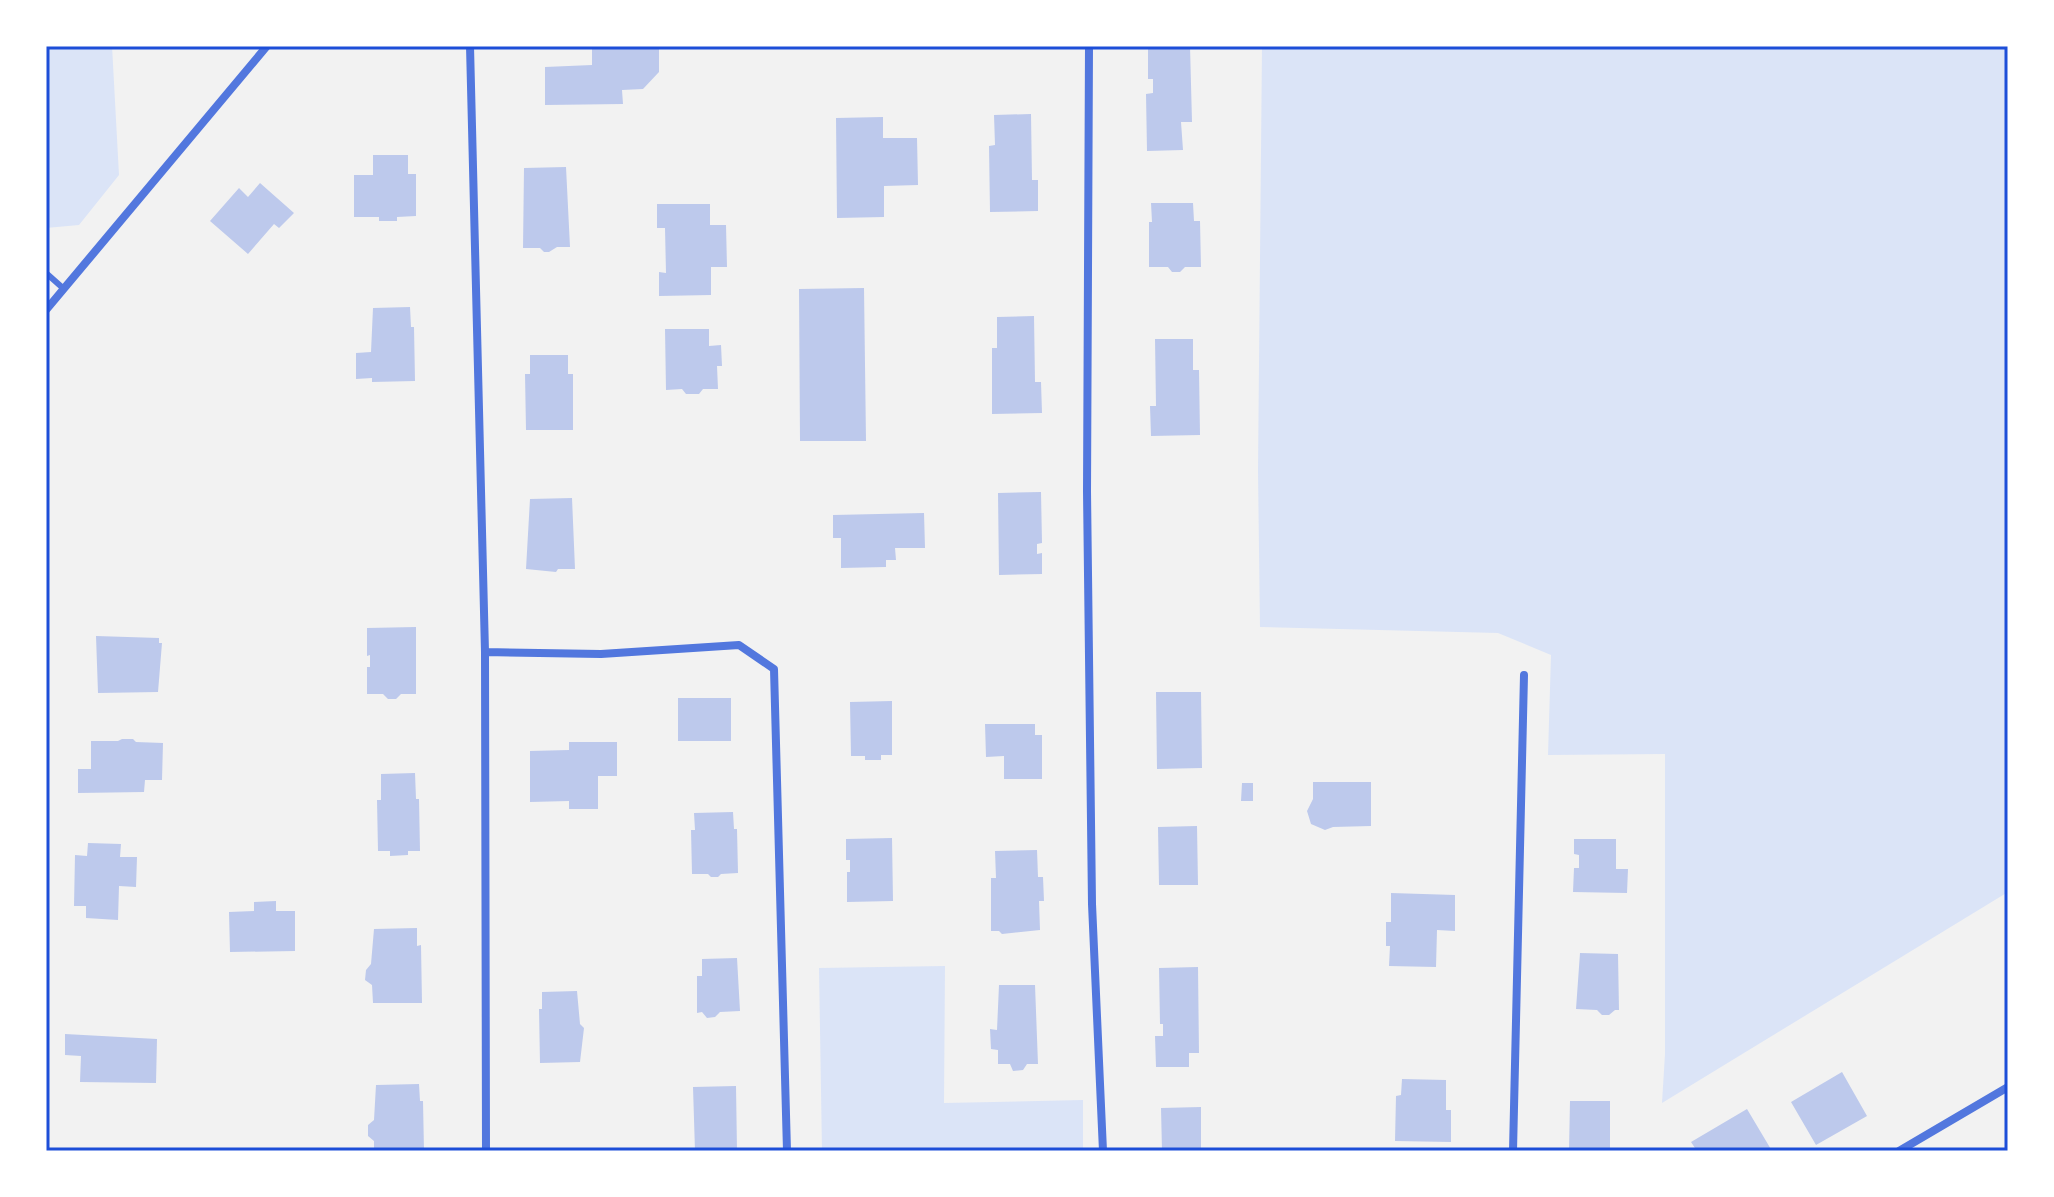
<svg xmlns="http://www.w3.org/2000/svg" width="2054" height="1197" font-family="Quicksand,sans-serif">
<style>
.green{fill:#dbe4f7}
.building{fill:#bdc9ec}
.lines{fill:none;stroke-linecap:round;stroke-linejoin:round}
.service{stroke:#5277de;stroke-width:6}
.minor{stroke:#5277de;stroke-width:8}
.neatline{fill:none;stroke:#1d4ed8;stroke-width:3}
</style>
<rect width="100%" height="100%" fill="#f2f2f2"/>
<!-- green -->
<path class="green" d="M 46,46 L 112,46 L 119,175 L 79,225 L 46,228 Z
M 1262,46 L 2008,46 L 2008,892 L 1662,1103 L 1665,1054 L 1665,754 L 1548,755 L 1551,655 L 1498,633 L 1260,627 L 1258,471 Z
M 945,966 L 944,1103 L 1083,1100 L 1083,1151 L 822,1151 L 819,968 Z"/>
<!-- building -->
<path class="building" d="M 592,46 L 659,46 L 659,72 L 643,89 L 622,90 L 623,104 L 545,105 L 545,67 L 592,65 Z
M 1148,46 L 1190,46 L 1192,122 L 1181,122 L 1183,150 L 1147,151 L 1146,94 L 1153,93 L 1153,79 L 1148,79 Z
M 1031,114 L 1032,180 L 1038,180 L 1038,211 L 990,212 L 989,146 L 995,145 L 994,115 Z
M 883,117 L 883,138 L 917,138 L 918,185 L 884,186 L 884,217 L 837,218 L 836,118 Z
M 373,155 L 408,155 L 408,174 L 416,174 L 416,216 L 397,217 L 397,221 L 379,221 L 379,217 L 354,217 L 354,175 L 373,175 Z
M 566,167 L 570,247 L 557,247 L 549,252 L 544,252 L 540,248 L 523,248 L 524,168 Z
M 260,183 L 294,213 L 279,228 L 274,224 L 248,254 L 210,221 L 239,188 L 248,197 Z
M 1151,203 L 1193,203 L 1194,221 L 1200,221 L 1201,267 L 1185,267 L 1180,272 L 1172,272 L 1168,267 L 1149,267 L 1149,222 L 1152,222 Z
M 657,204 L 710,204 L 710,225 L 726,225 L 727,267 L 711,267 L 711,295 L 659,296 L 659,272 L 666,273 L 665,228 L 657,228 Z
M 864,288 L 866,441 L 800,441 L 799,289 Z
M 410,307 L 411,327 L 414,327 L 415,381 L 372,382 L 372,378 L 356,379 L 356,353 L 371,352 L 373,308 Z
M 1034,316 L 1035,382 L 1041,382 L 1042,413 L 992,414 L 992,348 L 997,348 L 997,317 Z
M 665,329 L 709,329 L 709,346 L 721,345 L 722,366 L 717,366 L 718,389 L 703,389 L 699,394 L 686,394 L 682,389 L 666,390 Z
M 1155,339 L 1193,339 L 1193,370 L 1199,370 L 1200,435 L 1151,436 L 1150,406 L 1156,406 Z
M 530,355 L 568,355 L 568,374 L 573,374 L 573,430 L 526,430 L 525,374 L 530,374 Z
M 1041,492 L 1042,543 L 1037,544 L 1037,554 L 1042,553 L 1042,574 L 999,575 L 998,493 Z
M 572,498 L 575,569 L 558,569 L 556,572 L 526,569 L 530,499 Z
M 924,513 L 925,548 L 895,548 L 896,560 L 886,560 L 886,567 L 841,568 L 841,538 L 833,538 L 833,515 Z
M 416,627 L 416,694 L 401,694 L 396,699 L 388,699 L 383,694 L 367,694 L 367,667 L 370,667 L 370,655 L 367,656 L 367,628 Z
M 96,636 L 159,638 L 159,643 L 162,643 L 158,692 L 98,693 Z
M 1156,692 L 1201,692 L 1202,768 L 1157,769 Z
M 678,698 L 731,698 L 731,741 L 678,741 Z
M 892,701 L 892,755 L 881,755 L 881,760 L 865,760 L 865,756 L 851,756 L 850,702 Z
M 985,724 L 1035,724 L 1035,735 L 1042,735 L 1042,779 L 1004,779 L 1004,756 L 986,757 Z
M 122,739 L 133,739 L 136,742 L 163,743 L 162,780 L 145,780 L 144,792 L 78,793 L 78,769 L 91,769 L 91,741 L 118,741 Z
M 569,742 L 617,742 L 617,776 L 598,776 L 598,809 L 569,809 L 569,801 L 530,802 L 530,751 L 569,750 Z
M 415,773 L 416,799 L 419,799 L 420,851 L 408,851 L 408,855 L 390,856 L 390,851 L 378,851 L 377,800 L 381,800 L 381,774 Z
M 1313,782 L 1371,782 L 1371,826 L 1333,827 L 1325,830 L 1311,824 L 1307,811 L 1313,799 Z
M 1242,783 L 1253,783 L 1253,801 L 1241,801 Z
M 733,812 L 734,829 L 737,829 L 738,873 L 721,874 L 718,877 L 711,877 L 708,874 L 692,874 L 691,830 L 695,830 L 694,813 Z
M 1197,826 L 1198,885 L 1159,885 L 1158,827 Z
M 892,838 L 893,901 L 847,902 L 847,872 L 850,872 L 850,860 L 846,860 L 846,839 Z
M 1574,839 L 1616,839 L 1616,869 L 1628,869 L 1627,893 L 1573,892 L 1574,868 L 1579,868 L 1579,855 L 1574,854 Z
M 88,843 L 121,844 L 120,857 L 137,857 L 136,887 L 119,886 L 118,920 L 86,918 L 86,906 L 74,906 L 75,855 L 87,856 Z
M 1037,850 L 1038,877 L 1043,877 L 1044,901 L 1039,901 L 1040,930 L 1002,934 L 999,931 L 991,931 L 991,878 L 996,878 L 995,851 Z
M 1391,893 L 1455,895 L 1455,931 L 1437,930 L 1436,967 L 1389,966 L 1390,946 L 1386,946 L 1386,922 L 1391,922 Z
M 276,901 L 276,911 L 295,911 L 295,951 L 230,952 L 229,912 L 254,911 L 254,902 Z
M 417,928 L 417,946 L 421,945 L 422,1003 L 373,1003 L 372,985 L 365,980 L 366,970 L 371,964 L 374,929 Z
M 1580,953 L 1618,954 L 1619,1010 L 1615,1010 L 1609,1015 L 1602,1015 L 1597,1010 L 1576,1009 Z
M 737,958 L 740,1011 L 720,1012 L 715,1017 L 707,1018 L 702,1012 L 697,1013 L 697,976 L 702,976 L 702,959 Z
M 1198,967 L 1199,1053 L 1189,1053 L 1189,1067 L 1156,1067 L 1155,1036 L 1163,1036 L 1163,1024 L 1160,1024 L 1159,968 Z
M 999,985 L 1035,985 L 1038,1064 L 1027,1064 L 1023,1070 L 1013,1071 L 1010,1064 L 998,1064 L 998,1050 L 991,1049 L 990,1029 L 997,1030 Z
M 577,991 L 580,1024 L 584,1028 L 580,1062 L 540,1063 L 539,1009 L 542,1009 L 542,992 Z
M 65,1034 L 157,1039 L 156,1083 L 80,1082 L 81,1056 L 65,1055 Z
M 1842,1072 L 1867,1116 L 1816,1145 L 1791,1102 Z
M 1402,1079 L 1446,1080 L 1446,1110 L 1451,1110 L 1451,1142 L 1395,1141 L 1396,1096 L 1401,1095 Z
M 419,1084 L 420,1101 L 423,1101 L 424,1151 L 374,1151 L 374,1141 L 368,1136 L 368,1125 L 374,1120 L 376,1085 Z
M 736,1086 L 737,1151 L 695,1151 L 693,1087 Z
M 1570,1101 L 1610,1101 L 1610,1151 L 1569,1151 Z
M 1201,1107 L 1201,1151 L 1162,1151 L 1161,1108 Z
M 1747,1109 L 1772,1151 L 1697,1151 L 1691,1142 Z"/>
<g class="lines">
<!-- service -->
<path class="service" d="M 46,273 L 64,289"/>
<!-- minor -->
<path class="minor" d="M 470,46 L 485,652 L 486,1151
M 1089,46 L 1087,491 L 1092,904 L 1103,1151
M 46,310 L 267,46
M 485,652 L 601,654 L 739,645 L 774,669 L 787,1151
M 1513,1151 L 1524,675
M 1899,1151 L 2008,1087"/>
</g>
<!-- border -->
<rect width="2054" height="1197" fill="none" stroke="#ffffff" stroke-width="96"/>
<rect x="48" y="48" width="1958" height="1101" class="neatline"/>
</svg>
